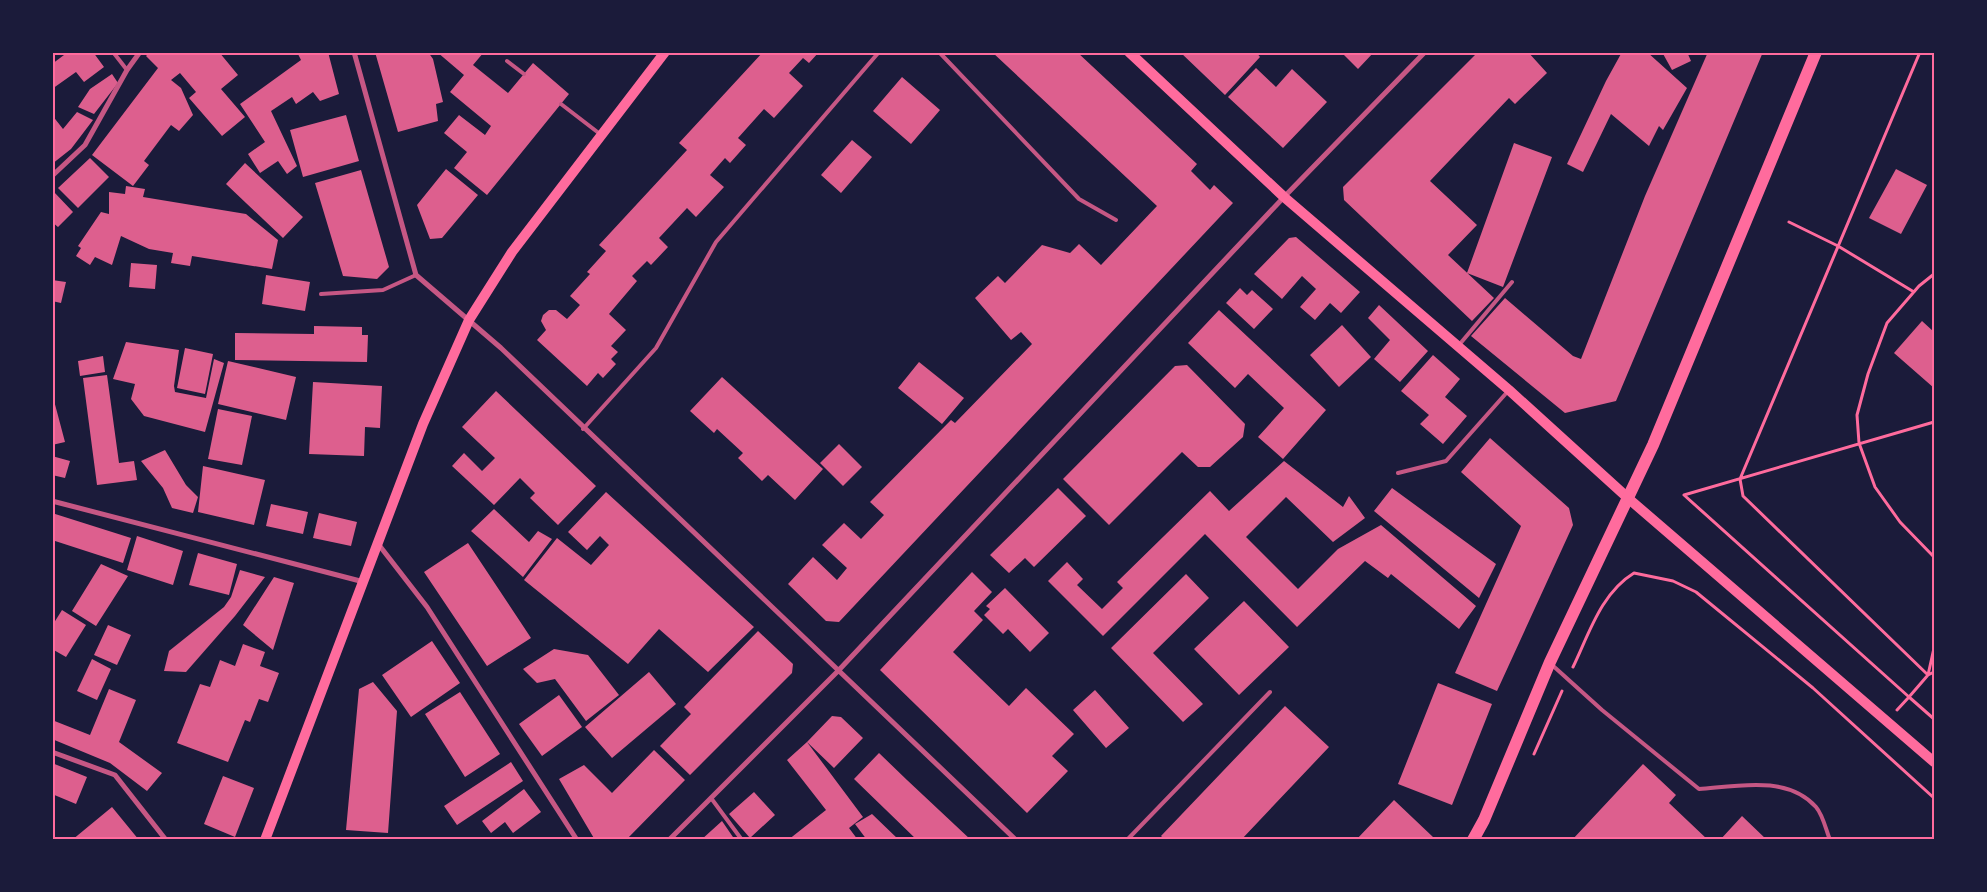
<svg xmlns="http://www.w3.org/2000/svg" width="1987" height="892" font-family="Rubik,sans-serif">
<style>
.building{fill:#dd5f8e}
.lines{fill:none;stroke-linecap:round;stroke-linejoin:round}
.path{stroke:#ff6b9d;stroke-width:3}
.service{stroke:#c65784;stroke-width:4}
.minor{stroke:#c65784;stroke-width:5}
.secondary{stroke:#ff6b9d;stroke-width:10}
.primary{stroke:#ff6b9d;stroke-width:12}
.neatline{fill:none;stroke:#ff6b9d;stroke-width:2}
</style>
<rect width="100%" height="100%" fill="#1b1b3a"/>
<!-- building -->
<path class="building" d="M 68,52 L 93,52 L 104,67 L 84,82 L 76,72 L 52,89 L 52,64 Z
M 150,52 L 219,52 L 238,75 L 221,89 L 245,117 L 222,136 L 189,98 L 196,92 L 180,73 L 171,80 L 181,88 L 193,115 L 179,131 L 171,125 L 144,161 L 149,165 L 133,186 L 92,155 L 158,68 L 146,56 Z
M 297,52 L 328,52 L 339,94 L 320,101 L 313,92 L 296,104 L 292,97 L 271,111 L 297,166 L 287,174 L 278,161 L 260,173 L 248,154 L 265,142 L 240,104 L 301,60 Z
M 375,52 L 428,52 L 433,59 L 443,102 L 436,104 L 438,121 L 398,132 Z
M 437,52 L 484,52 L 473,65 L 508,93 L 533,63 L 569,94 L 487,195 L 454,168 L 467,152 L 444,133 L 459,115 L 485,135 L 491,126 L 450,92 L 464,75 Z
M 763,52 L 819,52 L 809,63 L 803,58 L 789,73 L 803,86 L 774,118 L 764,109 L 738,138 L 746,145 L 730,163 L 725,158 L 710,175 L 724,187 L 696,217 L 687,208 L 659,238 L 668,247 L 651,265 L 647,261 L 632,276 L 637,281 L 609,314 L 626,330 L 611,346 L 618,352 L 611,359 L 616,364 L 603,378 L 598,373 L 587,386 L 537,340 L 546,330 L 541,321 L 543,315 L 549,310 L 556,310 L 567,319 L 580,305 L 570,296 L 590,274 L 587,272 L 606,251 L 599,245 L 687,150 L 679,143 Z
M 992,52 L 1077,52 L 1197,164 L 1191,171 L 1210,190 L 1214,185 L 1233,203 L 839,622 L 826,621 L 788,584 L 813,557 L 837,580 L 847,568 L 822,545 L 844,523 L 861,539 L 884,515 L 870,502 L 951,420 L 955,423 L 1032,344 L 1021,332 L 1011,340 L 975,298 L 998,276 L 1005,283 L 1042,245 L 1070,253 L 1079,244 L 1101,265 L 1157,206 Z
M 1180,52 L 1256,52 L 1260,57 L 1225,95 Z
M 1341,52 L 1374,52 L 1358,69 Z
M 1478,52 L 1528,52 L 1547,73 L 1515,104 L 1509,98 L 1430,181 L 1477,225 L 1448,255 L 1494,298 L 1472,321 L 1344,200 L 1343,187 Z
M 1622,52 L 1647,52 L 1687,88 L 1663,130 L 1659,126 L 1649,146 L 1611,114 L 1583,172 L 1567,164 L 1606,81 Z
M 1662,52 L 1687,52 L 1691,61 L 1672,70 Z
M 1708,52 L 1763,52 L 1616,401 L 1565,413 L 1471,336 L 1505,298 L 1573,356 L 1581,359 L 1645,196 Z
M 1256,68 L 1276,87 L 1292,69 L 1327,102 L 1283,148 L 1228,97 Z
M 112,74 L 118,83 L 94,114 L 78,107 L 90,89 Z
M 902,77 L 940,110 L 911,144 L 873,111 Z
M 77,112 L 93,120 L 71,149 L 52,164 L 52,115 L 63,129 Z
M 346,115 L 359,161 L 303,177 L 290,130 Z
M 852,140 L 872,157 L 841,193 L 821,175 Z
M 1514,143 L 1552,157 L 1503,287 L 1467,273 Z
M 90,158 L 109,177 L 78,208 L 58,188 Z
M 245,163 L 303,217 L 283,238 L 226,184 Z
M 446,169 L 478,195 L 442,238 L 430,239 L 417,205 Z
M 1896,169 L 1927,185 L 1901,234 L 1869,218 Z
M 361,170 L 389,267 L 377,279 L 343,276 L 315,183 Z
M 126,186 L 145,189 L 143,197 L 246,214 L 278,240 L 272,269 L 192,256 L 190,266 L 171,263 L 173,253 L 149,249 L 121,236 L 112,265 L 95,257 L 90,265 L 76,256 L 81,248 L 78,246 L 101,212 L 109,214 L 109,192 L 125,194 Z
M 54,192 L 73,212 L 58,227 L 52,222 Z
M 1296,237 L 1360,292 L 1341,313 L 1330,303 L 1315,320 L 1300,307 L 1316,289 L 1302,276 L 1282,299 L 1254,274 L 1289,238 Z
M 131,263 L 157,265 L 155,289 L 129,287 Z
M 266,275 L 310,282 L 305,311 L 262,304 Z
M 52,280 L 66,282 L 61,303 L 52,301 Z
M 1240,288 L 1247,295 L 1252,290 L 1273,309 L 1254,329 L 1226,303 Z
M 1379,305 L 1428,351 L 1400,382 L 1374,359 L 1390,340 L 1368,318 Z
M 1219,310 L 1326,410 L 1283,459 L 1258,437 L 1284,408 L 1248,374 L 1235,388 L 1188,343 Z
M 1922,321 L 1934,332 L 1934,388 L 1894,353 Z
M 1342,325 L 1371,357 L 1339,387 L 1310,355 Z
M 314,326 L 362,327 L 362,335 L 368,335 L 367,362 L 235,360 L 235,333 L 314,334 Z
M 126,342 L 179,350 L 174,386 L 175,392 L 206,398 L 214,359 L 224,363 L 205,432 L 144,416 L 131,399 L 135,384 L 113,379 Z
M 185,348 L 213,354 L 205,394 L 177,388 Z
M 1433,355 L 1460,379 L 1445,397 L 1467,416 L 1443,444 L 1420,424 L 1429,415 L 1401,391 Z
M 103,356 L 105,372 L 80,376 L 78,361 Z
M 228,361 L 296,377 L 286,420 L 218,404 Z
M 919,362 L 964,398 L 942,424 L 898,388 Z
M 1187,365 L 1245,424 L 1243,437 L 1210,467 L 1198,467 L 1182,452 L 1109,525 L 1063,479 L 1175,366 Z
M 107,375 L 119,463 L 134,461 L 137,480 L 97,485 L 83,378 Z
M 722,377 L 823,469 L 795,500 L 768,475 L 762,481 L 738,458 L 743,453 L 717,429 L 714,433 L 690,411 Z
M 313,382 L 382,386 L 380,428 L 365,427 L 364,456 L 309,454 Z
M 496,391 L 596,486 L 558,525 L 530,498 L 535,493 L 520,478 L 494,505 L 452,466 L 464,453 L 482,471 L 495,458 L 462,427 Z
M 52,393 L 65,442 L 52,445 Z
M 218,409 L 252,416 L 242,465 L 208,459 Z
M 1490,438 L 1569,508 L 1573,525 L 1497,691 L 1455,673 L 1521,526 L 1461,472 Z
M 839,444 L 862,467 L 843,486 L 820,463 Z
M 165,450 L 186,485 L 198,497 L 193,513 L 172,508 L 163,488 L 141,461 Z
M 52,456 L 70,461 L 65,478 L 52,475 Z
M 1284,461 L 1343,507 L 1349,496 L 1365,518 L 1333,542 L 1286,497 L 1246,537 L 1298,589 L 1338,549 L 1381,525 L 1476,606 L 1459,629 L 1391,574 L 1388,578 L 1365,561 L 1297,627 L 1205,534 L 1103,636 L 1048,581 L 1067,562 L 1083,579 L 1077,585 L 1102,609 L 1123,588 L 1117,582 L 1210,491 L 1229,511 Z
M 203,466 L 265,480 L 254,525 L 198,512 Z
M 1058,488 L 1086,516 L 1034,567 L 1025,558 L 1009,573 L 990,555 Z
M 1392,488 L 1496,564 L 1479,598 L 1374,511 Z
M 606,492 L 754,627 L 708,672 L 659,629 L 628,664 L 524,580 L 557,538 L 591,565 L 609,545 L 600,536 L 587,550 L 568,532 Z
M 271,504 L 308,512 L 303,534 L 266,526 Z
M 494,509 L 529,542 L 538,531 L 552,539 L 523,577 L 471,531 Z
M 52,513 L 131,538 L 123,563 L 52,540 Z
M 319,513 L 357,522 L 351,546 L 313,538 Z
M 137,536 L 183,551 L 173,585 L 127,570 Z
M 468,543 L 531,638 L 487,666 L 424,572 Z
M 198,553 L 237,564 L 229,595 L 189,585 Z
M 101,564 L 128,576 L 96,626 L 72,611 Z
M 240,570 L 265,577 L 235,616 L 186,672 L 164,671 L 169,651 L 224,607 L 231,597 Z
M 972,572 L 992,592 L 974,611 L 983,620 L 953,652 L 1009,706 L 1026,688 L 1074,734 L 1052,756 L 1068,771 L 1027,813 L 880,670 Z
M 1186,574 L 1209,598 L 1153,653 L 1203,704 L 1183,722 L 1111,648 Z
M 274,577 L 294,583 L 273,650 L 243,625 Z
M 1005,588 L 1049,633 L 1030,652 L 1008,629 L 1003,634 L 984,615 L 990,609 L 986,606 Z
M 1244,601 L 1289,647 L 1239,695 L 1194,649 Z
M 62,610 L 86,625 L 66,657 L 52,649 L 52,626 Z
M 108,625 L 131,635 L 117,665 L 94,655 Z
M 758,631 L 793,664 L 792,673 L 690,775 L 660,746 L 691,714 L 684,707 Z
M 432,641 L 460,683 L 411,717 L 382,675 Z
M 243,644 L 265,652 L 260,666 L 279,673 L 268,702 L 259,699 L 250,722 L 245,720 L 228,762 L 177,743 L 200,684 L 210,687 L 220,660 L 235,666 Z
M 554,649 L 588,655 L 619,695 L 586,721 L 555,679 L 537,683 L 523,669 Z
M 92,659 L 111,669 L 97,700 L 77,691 Z
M 649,672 L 676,704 L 612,758 L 585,727 Z
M 373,682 L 397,711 L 388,833 L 346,830 L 359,689 Z
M 1438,683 L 1492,704 L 1452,805 L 1398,784 Z
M 109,689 L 136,700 L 119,742 L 162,773 L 147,791 L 110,763 L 52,739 L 52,720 L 90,735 Z
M 1095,690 L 1129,728 L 1106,748 L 1073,710 Z
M 460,692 L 500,754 L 465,777 L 425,714 Z
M 559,695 L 582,727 L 542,756 L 519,724 Z
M 1285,706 L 1329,747 L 1241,840 L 1165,840 L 1161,836 Z
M 832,716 L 841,717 L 863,738 L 834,768 L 807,742 Z
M 807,742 L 863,817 L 849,828 L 858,840 L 788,840 L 826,810 L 787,760 Z
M 654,750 L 685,780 L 626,840 L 595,840 L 559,779 L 584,765 L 612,793 Z
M 879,753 L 907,780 L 971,840 L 917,840 L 854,779 Z
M 511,762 L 523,781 L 457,825 L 444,806 Z
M 52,763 L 87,777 L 76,804 L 52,794 Z
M 1643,764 L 1676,795 L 1669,803 L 1708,840 L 1572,840 Z
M 223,776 L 254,788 L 235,837 L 204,824 Z
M 524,789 L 541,812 L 513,833 L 505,822 L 491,833 L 482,821 Z
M 754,792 L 775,815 L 750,838 L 729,814 Z
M 1394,800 L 1433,837 L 1430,840 L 1356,840 Z
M 112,807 L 139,840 L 72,840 Z
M 872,814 L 899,840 L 867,840 L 855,824 Z
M 1742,816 L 1767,840 L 1720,840 Z
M 722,821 L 735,840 L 701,840 Z"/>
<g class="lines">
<!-- path -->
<path class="path" d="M 1920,52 L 1740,479 L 1743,496 L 1928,675
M 1789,222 L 1838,246 L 1914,292
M 1934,274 L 1919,286 L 1887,323 L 1868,374 L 1857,415 L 1859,443 L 1875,487 L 1900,522 L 1934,557
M 1934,422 L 1684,495 L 1909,697 L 1928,675 L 1934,672
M 1573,667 C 1589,634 1601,593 1634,573 L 1673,581 L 1696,592 L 1813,688 L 1934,798
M 1928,675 L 1934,648
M 1897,710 L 1909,697 L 1934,719
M 1534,754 L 1562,691"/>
<!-- service -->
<path class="service" d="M 113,52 L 127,70
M 939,52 L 1079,199 L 1116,220
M 507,61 L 524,74
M 561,104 L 600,134
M 321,294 L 383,290 L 416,275
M 1459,345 L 1512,282
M 583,429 L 656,348 L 716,242 L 879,52
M 1398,473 L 1446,461 L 1509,390
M 1551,664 L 1602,710 L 1699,789 C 1737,786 1788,775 1816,807 C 1823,815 1826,830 1830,840
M 711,798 L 742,840
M 1127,840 L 1270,692"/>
<!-- minor -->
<path class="minor" d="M 354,52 L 416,275 L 501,348 L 1016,840
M 52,176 L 85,145 L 127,70 L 140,52
M 52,501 L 364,582
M 379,545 L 427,607 L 577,840
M 52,752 L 115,775 L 166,840
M 669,840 L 838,671 L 1284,197 L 1425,52"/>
<!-- secondary -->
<path class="secondary" d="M 1129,52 L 1284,197 L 1509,390 L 1629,499 L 1934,762
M 265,840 L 423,424 L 469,320 L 512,252 L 665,52"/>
<!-- primary -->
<path class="primary" d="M 1473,840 L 1484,820 L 1550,662 L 1653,445 L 1816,52"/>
</g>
<!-- border -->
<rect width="1987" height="892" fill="none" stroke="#1b1b3a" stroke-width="108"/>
<rect x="54" y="54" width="1879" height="784" class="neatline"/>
</svg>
